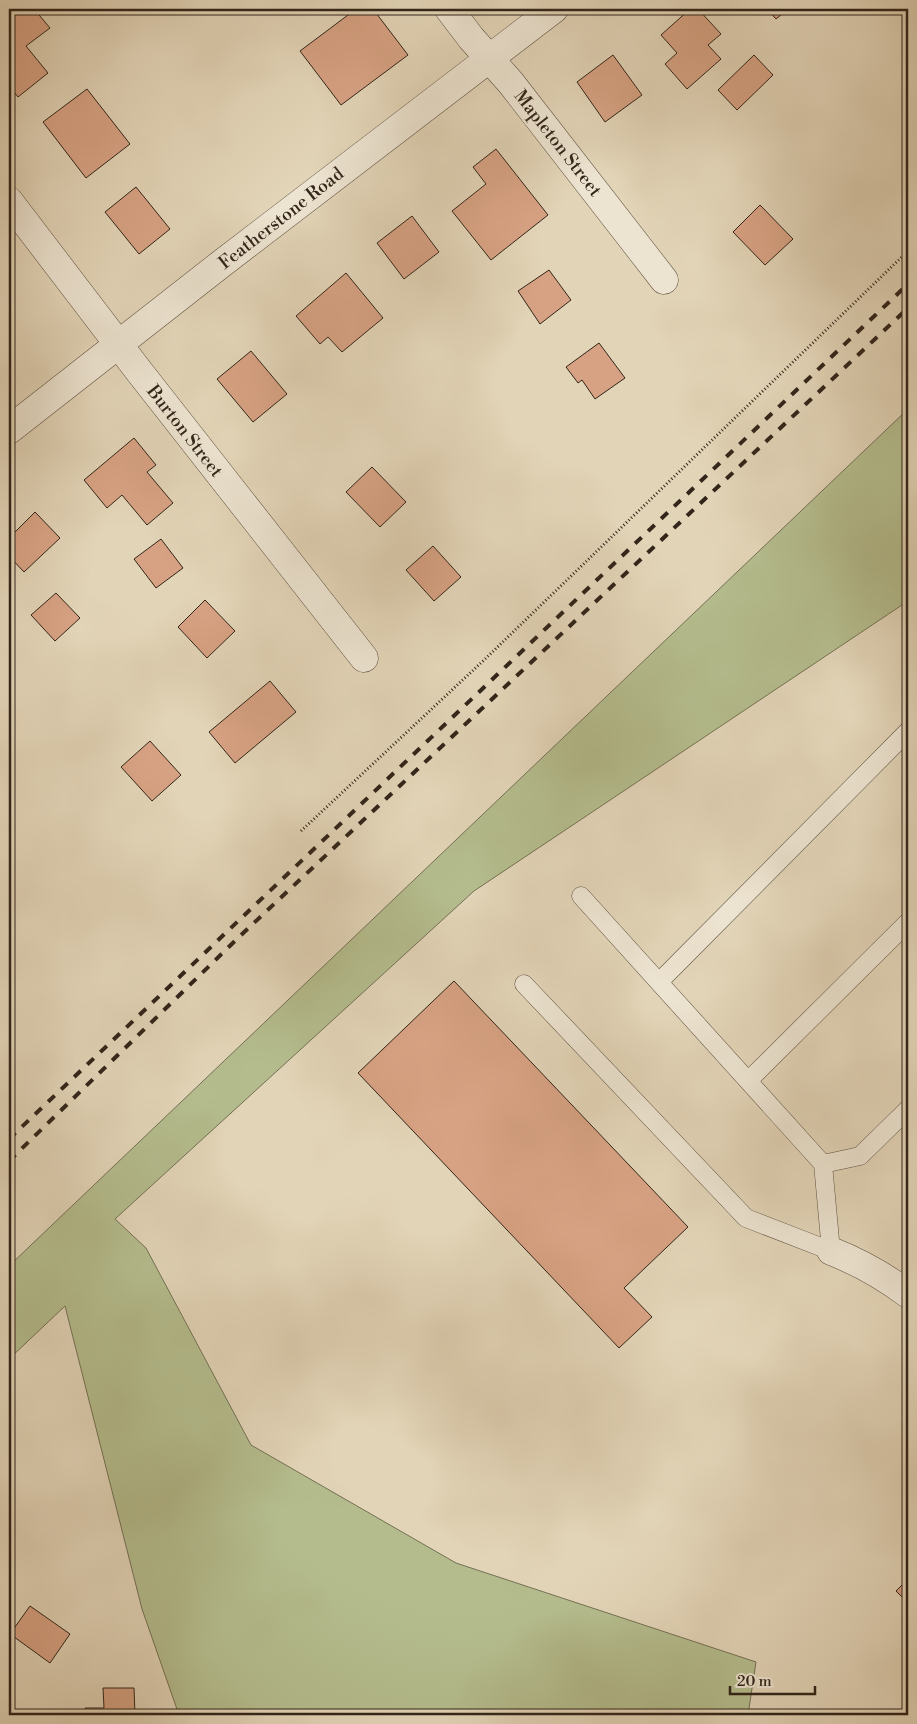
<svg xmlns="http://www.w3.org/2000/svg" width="917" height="1724" font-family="'Libre Bodoni',serif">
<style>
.green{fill:#b4bc8d;stroke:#737054}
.building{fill:#d7a283;stroke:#32251a}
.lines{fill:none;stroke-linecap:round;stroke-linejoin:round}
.lane-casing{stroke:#5e5141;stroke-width:19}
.street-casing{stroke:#5e5141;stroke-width:29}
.path{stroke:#32251a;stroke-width:3;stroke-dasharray:1 2.5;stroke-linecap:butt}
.lane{stroke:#ece3d0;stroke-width:18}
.street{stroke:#ece3d0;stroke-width:28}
.rail{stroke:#32251a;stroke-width:4;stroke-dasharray:9 9;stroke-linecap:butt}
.labels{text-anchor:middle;stroke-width:4.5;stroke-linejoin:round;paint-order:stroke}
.street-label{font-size:18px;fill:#32251a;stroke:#ece3d0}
</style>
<rect width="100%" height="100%" fill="#e2d4b7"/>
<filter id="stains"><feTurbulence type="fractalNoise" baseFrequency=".004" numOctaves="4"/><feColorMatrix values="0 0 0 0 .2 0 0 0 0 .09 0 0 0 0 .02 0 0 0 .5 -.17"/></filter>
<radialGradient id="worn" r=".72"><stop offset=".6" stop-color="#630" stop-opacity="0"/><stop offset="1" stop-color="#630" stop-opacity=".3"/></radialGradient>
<!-- green -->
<path class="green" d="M 908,409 L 908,601 L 474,891 L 115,1219 L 146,1248 L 251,1445 L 456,1563 L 756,1662 L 748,1715 L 179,1715 L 142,1609 L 65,1306 L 9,1359 L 9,1266 Z"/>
<!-- building -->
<path class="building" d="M 9,9 L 34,9 L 50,28 L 26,46 L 48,73 L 18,97 L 9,86 Z
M 356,9 L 373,9 L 408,55 L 341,105 L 300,51 Z
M 690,9 L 698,9 L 721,34 L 708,45 L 721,59 L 687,89 L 665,64 L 677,53 L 661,35 Z
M 767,9 L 788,9 L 776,19 Z
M 613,55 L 642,95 L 605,122 L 577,82 Z
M 754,55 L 773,75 L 737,110 L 718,90 Z
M 87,89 L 130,144 L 86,178 L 43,122 Z
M 496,149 L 548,215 L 491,260 L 452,211 L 486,184 L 473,167 Z
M 136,187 L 170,229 L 139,254 L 105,212 Z
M 760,205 L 793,239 L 765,265 L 733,232 Z
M 412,216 L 439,252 L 404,279 L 377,243 Z
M 549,270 L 571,300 L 540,324 L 518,291 Z
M 346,273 L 383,318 L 342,352 L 328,337 L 320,344 L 296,316 Z
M 9,333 L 15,341 L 9,346 Z
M 599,343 L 625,378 L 595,399 L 582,380 L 578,383 L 566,367 Z
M 251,351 L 287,394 L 253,422 L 217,379 Z
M 134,438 L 156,465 L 147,472 L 173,503 L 147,525 L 122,495 L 107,508 L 84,480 Z
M 372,467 L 406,502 L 380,527 L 346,492 Z
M 35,512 L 60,538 L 24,572 L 9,556 L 9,538 Z
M 161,539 L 183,568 L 156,588 L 134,559 Z
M 433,546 L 461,577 L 434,601 L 406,570 Z
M 56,593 L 80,618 L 55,641 L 31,615 Z
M 205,600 L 235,631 L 207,658 L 178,627 Z
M 270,681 L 296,712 L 235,763 L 209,732 Z
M 150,741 L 181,775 L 152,801 L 121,767 Z
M 454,981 L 688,1227 L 624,1288 L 652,1317 L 619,1348 L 358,1073 Z
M 908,1579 L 908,1603 L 896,1591 Z
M 30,1606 L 70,1634 L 50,1663 L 10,1634 Z
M 103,1688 L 134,1688 L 135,1715 L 85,1715 L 85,1708 L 104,1708 Z"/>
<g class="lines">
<!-- lane casing -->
<g class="lane-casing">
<path id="lane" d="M 659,982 L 908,731
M 524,984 L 746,1218 L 831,1251 L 823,1164 L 581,896
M 748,1081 L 908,922
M 823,1164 L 860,1156 L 908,1109"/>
</g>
<!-- street casing -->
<g class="street-casing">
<path id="street" d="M 449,9 L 471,38 L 511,83 L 664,280
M 9,201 L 138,370 L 364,658
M 9,430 L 221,264 L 554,9
M 831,1251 C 859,1262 884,1276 908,1294"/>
</g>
<!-- path -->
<path class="path" d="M 301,831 L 483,661 L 908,251"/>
<!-- lane -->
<use href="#lane" class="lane"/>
<!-- street -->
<use href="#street" class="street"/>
<!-- rail -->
<path class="rail" d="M 9,1139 L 908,284
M 9,1161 L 239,937 L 908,308"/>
</g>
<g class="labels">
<!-- street labels -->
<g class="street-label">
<text transform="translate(558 143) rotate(52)" y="6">Mapleton Street</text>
<text transform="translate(281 218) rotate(-38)" y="6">Featherstone Road</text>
<text transform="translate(185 431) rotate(52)" y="6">Burton Street</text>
</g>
</g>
<!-- margin -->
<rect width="917" height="1724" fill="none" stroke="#e2d4b7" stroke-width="30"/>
<rect x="10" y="10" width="897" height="1704" fill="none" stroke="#32251a" stroke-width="2.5"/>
<rect x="15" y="15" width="887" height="1694" fill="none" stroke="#32251a"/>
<!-- scale -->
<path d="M730 1686v8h85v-8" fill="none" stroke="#32251a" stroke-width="2.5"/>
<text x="737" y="1686" font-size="15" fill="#32251a" stroke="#ece3d0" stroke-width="4" paint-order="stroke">20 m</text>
<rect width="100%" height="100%" filter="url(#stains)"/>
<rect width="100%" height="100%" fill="url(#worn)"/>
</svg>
